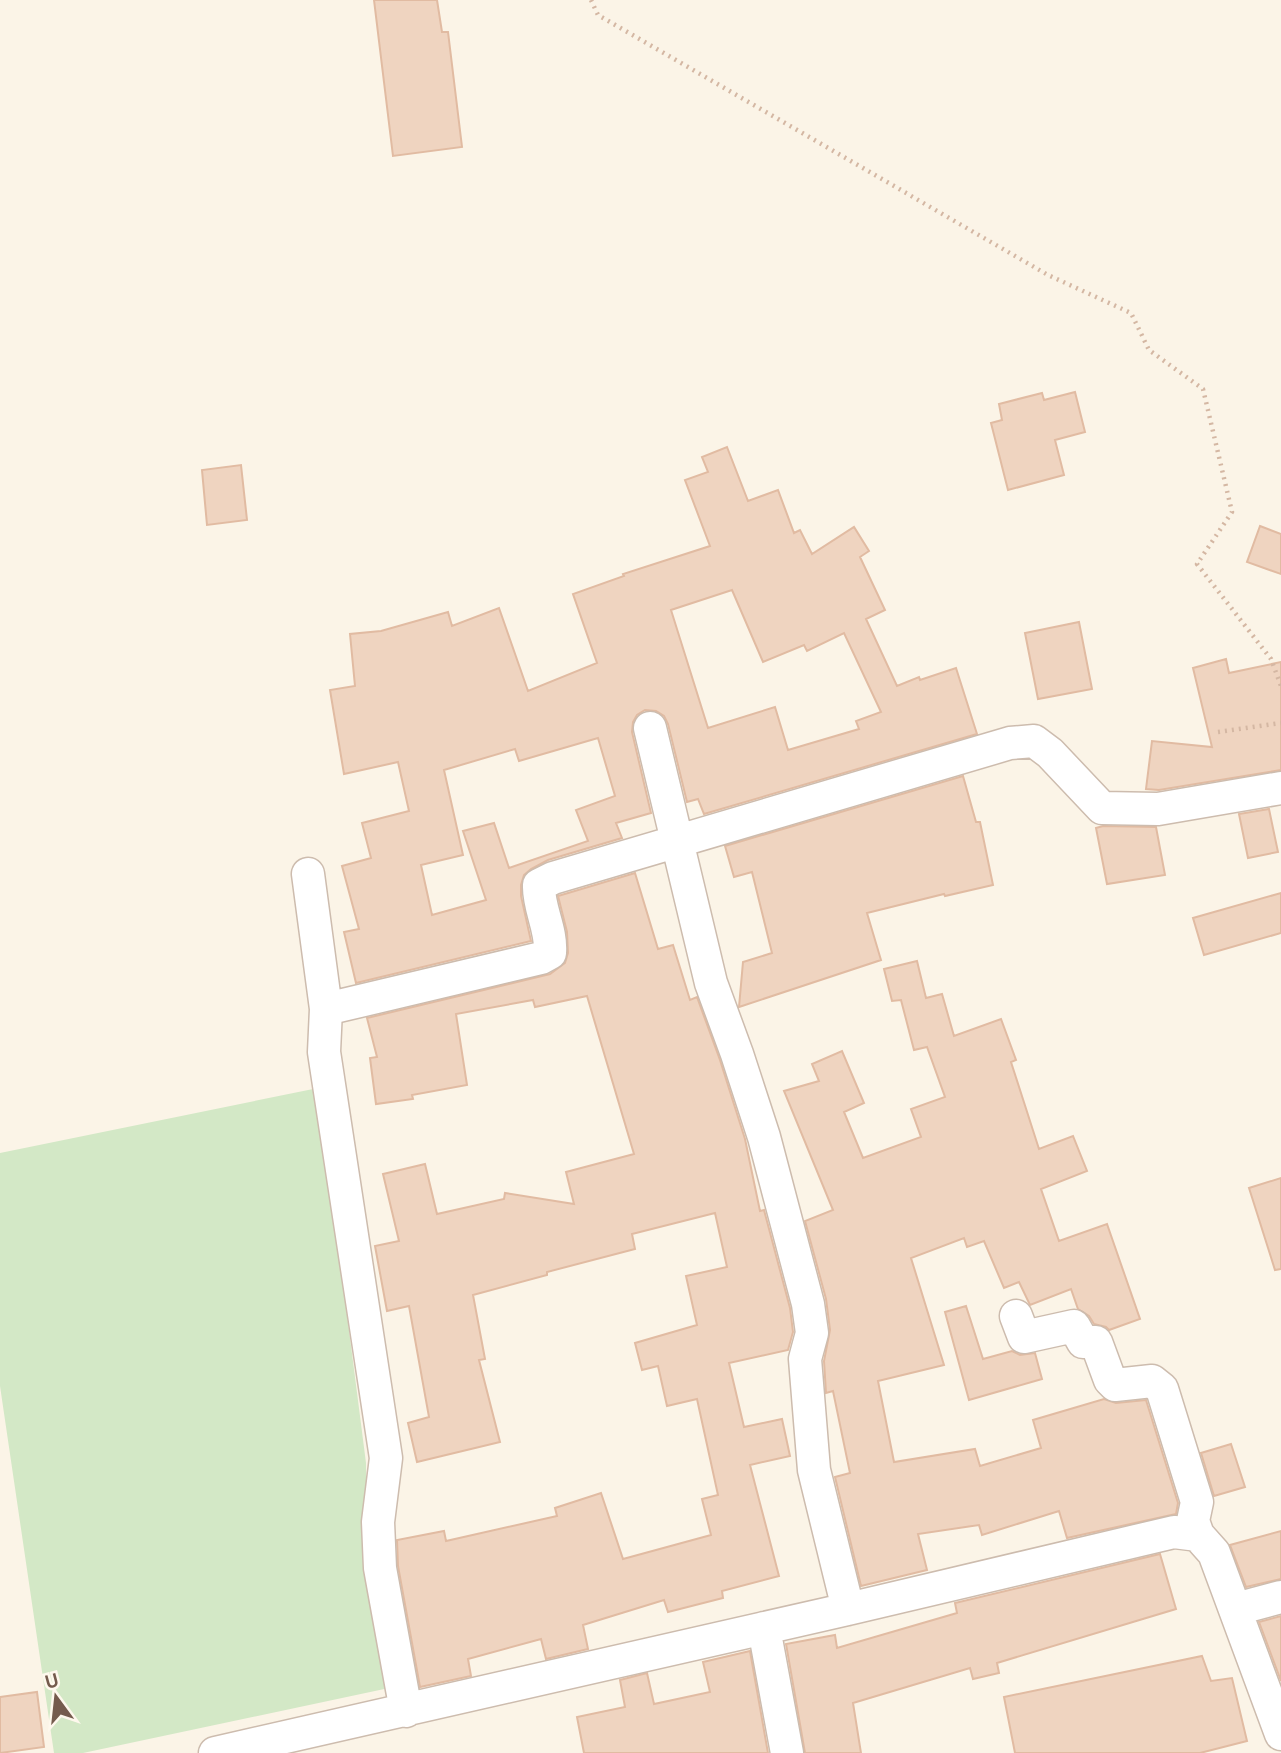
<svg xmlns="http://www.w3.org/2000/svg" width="1281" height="1753" font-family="'DM Sans',sans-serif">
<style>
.green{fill:#d3e8c6}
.building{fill:#efd4c0;stroke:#e1bba2;stroke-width:2;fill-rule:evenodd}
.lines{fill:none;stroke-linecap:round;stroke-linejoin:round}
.minor-casing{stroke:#cdbcae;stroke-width:35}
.path{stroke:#d4b7a3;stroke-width:4.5;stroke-dasharray:2 5;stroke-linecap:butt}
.minor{stroke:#fff;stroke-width:32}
</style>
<rect width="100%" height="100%" fill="#fbf4e7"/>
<!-- green -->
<path class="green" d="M 318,1088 L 366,1463 L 367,1578 L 389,1688 L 83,1753 L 54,1753 L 0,1386 L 0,1153 Z"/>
<!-- building -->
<path class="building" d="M 374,0 L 437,0 L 442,32 L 448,32 L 462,147 L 393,156 Z
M 1075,392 L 1085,432 L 1055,440 L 1064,475 L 1008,490 L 991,423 L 1002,420 L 999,404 L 1042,393 L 1044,400 Z
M 727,447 L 748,501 L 778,490 L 794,533 L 800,530 L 812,554 L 854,527 L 869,551 L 860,557 L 885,610 L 866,619 L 897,686 L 919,677 L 920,680 L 956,668 L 977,734 L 704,814 L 698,799 L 687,802 L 668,724 L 664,716 L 656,711 L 645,710 L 637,715 L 633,722 L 632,732 L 651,813 L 616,823 L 622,838 L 548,860 L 531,869 L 524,875 L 521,885 L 521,896 L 531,941 L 356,983 L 344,932 L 359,929 L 342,866 L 371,858 L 362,823 L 409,811 L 398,762 L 344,774 L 330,690 L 355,686 L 350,634 L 381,631 L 448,612 L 452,626 L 499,608 L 528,691 L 597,663 L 573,594 L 624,576 L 623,574 L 710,546 L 685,480 L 708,472 L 702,457 ZM 732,590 L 763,662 L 804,645 L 807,651 L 844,633 L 881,712 L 856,721 L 859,729 L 788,750 L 775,707 L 708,728 L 671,610 ZM 598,738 L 615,796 L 576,810 L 588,841 L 509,868 L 494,823 L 463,831 L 486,900 L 432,915 L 421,865 L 463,855 L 444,770 L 515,749 L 519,761 Z
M 241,465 L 247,520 L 207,525 L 202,470 Z
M 1260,526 L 1281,534 L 1281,574 L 1247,562 Z
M 1079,622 L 1092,689 L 1038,699 L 1025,633 Z
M 1226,659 L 1229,673 L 1281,662 L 1281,770 L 1159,790 L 1146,789 L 1152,741 L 1212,747 L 1193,668 Z
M 963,776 L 976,822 L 980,822 L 993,885 L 945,896 L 944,894 L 867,913 L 881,960 L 739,1007 L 743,962 L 772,953 L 752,872 L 734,877 L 725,846 Z
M 1269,809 L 1278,852 L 1248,858 L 1239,814 Z
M 1103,826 L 1156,827 L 1165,875 L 1107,884 L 1096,828 Z
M 635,873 L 658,949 L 673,945 L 690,1000 L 697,997 L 720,1060 L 745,1139 L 760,1211 L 764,1210 L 790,1308 L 793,1332 L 788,1350 L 729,1363 L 744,1427 L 782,1419 L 790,1456 L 750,1465 L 779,1576 L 722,1591 L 723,1598 L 668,1612 L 664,1600 L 583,1625 L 588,1649 L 546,1659 L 541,1639 L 468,1659 L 471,1676 L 420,1687 L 398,1566 L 397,1540 L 444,1531 L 446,1541 L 557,1516 L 555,1508 L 601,1493 L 623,1559 L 711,1535 L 702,1499 L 718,1495 L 697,1399 L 667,1406 L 658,1366 L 642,1370 L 635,1343 L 697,1325 L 686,1276 L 727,1267 L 715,1213 L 632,1234 L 635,1249 L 547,1272 L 547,1275 L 473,1295 L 485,1359 L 479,1360 L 500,1442 L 417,1462 L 408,1423 L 429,1417 L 409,1306 L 387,1311 L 375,1246 L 399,1241 L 383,1174 L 425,1164 L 437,1214 L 504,1199 L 505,1193 L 574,1204 L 566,1172 L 634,1154 L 587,996 L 535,1007 L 533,1000 L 456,1014 L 467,1085 L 412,1095 L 413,1099 L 376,1104 L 370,1058 L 377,1057 L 367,1018 L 550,974 L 565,963 L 568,953 L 567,932 L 558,896 Z
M 1281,893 L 1281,933 L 1204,955 L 1193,918 Z
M 917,961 L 926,998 L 942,994 L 954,1036 L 1001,1019 L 1016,1060 L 1011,1062 L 1039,1149 L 1073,1136 L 1087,1171 L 1041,1189 L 1059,1241 L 1107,1224 L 1140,1319 L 1109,1330 L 1106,1327 L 1094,1324 L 1089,1316 L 1078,1309 L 1071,1289 L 1030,1305 L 1019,1282 L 1004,1288 L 984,1241 L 967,1247 L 964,1238 L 911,1258 L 944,1365 L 878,1381 L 894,1462 L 975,1449 L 980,1466 L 1041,1448 L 1033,1420 L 1104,1399 L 1116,1403 L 1146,1400 L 1178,1503 L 1176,1514 L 1067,1538 L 1059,1511 L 982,1535 L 979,1525 L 918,1534 L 927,1570 L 861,1586 L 835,1477 L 850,1473 L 833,1391 L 826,1393 L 824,1361 L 830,1330 L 826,1299 L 805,1221 L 833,1210 L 784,1091 L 819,1081 L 812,1064 L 842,1051 L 864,1103 L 844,1112 L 863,1158 L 921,1137 L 911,1109 L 945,1097 L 927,1047 L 914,1050 L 901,1000 L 892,1001 L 884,969 Z
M 1281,1178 L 1281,1269 L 1275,1270 L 1249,1188 Z
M 966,1306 L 983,1359 L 1012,1351 L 1020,1355 L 1035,1353 L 1042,1379 L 969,1400 L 945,1312 Z
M 1231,1444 L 1245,1487 L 1214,1496 L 1201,1453 Z
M 1281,1531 L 1281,1579 L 1246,1587 L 1230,1545 Z
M 1160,1554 L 1176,1609 L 997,1663 L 999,1673 L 973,1679 L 970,1668 L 853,1703 L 861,1753 L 805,1753 L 786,1644 L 835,1635 L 837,1648 L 957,1613 L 955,1603 Z
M 1281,1616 L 1281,1681 L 1259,1622 Z
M 750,1651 L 768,1753 L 584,1753 L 577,1717 L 625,1707 L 620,1680 L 647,1673 L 654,1704 L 710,1692 L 703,1662 Z
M 1202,1656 L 1211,1681 L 1232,1678 L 1247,1741 L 1200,1753 L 1015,1753 L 1004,1697 Z
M 37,1692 L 44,1747 L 0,1753 L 0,1697 Z"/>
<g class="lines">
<!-- minor casing -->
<g class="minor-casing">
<path id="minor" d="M 650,728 L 711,983 L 737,1054 L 764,1137 L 808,1304 L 812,1333 L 805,1359 L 814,1470 L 848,1609
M 308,874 L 326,1009 L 324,1052 L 386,1458 L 378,1522 L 380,1568 L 406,1711
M 326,1009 L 541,958 L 550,953 C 552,929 538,908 539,885 L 553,878 L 1010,743 L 1034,741 L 1050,753 L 1102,808 L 1158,809 L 1281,788
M 1016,1316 L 1024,1337 L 1074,1326 L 1083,1342 L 1096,1342 L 1110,1380 L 1115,1385 L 1152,1381 L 1162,1389 L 1197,1502 L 1193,1521 L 1198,1535
M 1236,1609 L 1281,1597
M 764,1628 L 787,1753
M 215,1753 L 848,1609 L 1174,1532 L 1198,1535 L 1214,1553 L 1281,1734"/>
</g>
<!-- path -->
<path class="path" d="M 591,0 L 598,15 L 1048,275 L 1131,313 L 1149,350 L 1203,389 L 1232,512 L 1197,564 L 1271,659 L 1281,686
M 1218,732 L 1281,723"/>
<!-- minor -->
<use href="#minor" class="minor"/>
</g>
<!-- north arrow -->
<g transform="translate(56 1697) rotate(345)" stroke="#fef8ed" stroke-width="5" paint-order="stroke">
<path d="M0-5L12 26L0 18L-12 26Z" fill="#745b4d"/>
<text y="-10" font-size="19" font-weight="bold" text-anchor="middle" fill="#745b4d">U</text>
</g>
</svg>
